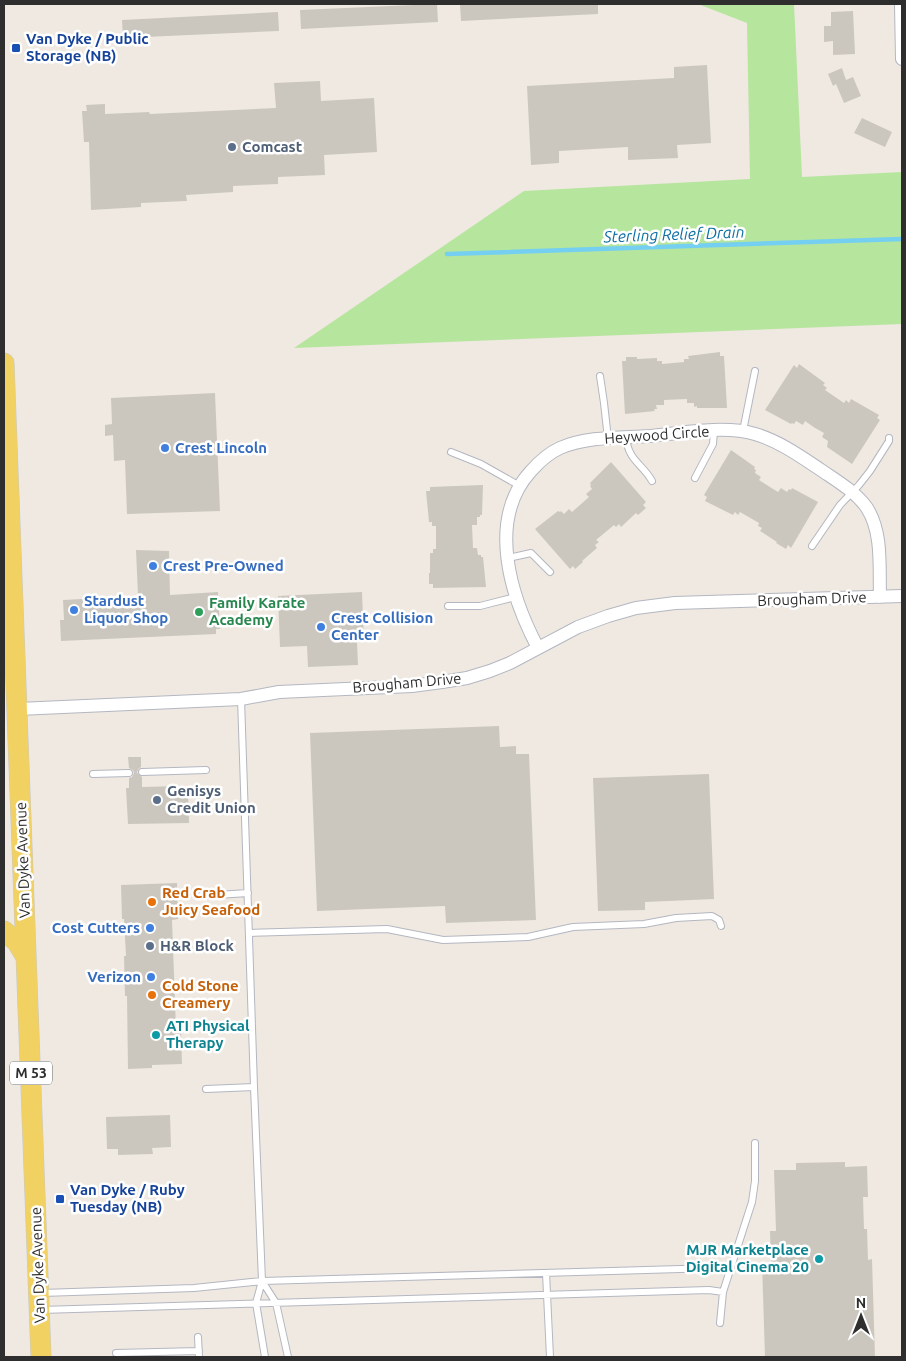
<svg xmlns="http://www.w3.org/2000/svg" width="906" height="1361" font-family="Ubuntu,sans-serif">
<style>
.green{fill:#b6e59e}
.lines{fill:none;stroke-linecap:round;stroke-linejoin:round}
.stream{stroke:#75cff0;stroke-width:4.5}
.building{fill:#cbc7bf}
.lane-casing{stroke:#b4b7c1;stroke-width:8}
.street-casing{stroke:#b4b7c1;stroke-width:14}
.primary-casing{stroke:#c9c9c9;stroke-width:21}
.lane{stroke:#fff;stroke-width:6}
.street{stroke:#fff;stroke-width:12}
.primary{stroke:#f2d163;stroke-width:20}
.transit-dot{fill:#1a4fb4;stroke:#fff;stroke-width:2}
.service-dot{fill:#5c6f8a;stroke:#fff;stroke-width:2}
.shop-dot{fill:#3f7fe0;stroke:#fff;stroke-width:2}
.leisure-dot{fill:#2e9e5b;stroke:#fff;stroke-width:2}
.food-dot{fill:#e8710a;stroke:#fff;stroke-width:2}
.culture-dot{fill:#0f9aa8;stroke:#fff;stroke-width:2}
.labels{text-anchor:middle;stroke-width:5;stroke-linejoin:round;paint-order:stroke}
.shield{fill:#fff;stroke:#6d6d6d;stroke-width:1}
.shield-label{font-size:14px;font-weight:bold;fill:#2e2e2e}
.transit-label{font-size:15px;font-weight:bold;fill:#164399;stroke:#fff;text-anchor:start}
.service-label{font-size:15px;font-weight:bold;fill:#4e5e75;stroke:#fff;text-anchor:start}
.street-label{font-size:15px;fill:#2e2e2e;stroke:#fff}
.shop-label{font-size:15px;font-weight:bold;fill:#366cbe;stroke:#fff;text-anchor:start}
.leisure-label{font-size:15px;font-weight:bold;fill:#27864d;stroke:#fff;text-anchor:start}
.food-label{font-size:15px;font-weight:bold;fill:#c56008;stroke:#fff;text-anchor:start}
.culture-label{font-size:15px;font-weight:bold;fill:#0d838f;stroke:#fff;text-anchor:start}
.water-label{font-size:16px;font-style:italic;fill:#0d6fa3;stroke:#fff}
</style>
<rect width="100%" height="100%" fill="#efe9e1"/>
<!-- green -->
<path class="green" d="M 698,4 L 794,4 L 802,177 L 902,172 L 902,324 L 294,348 L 524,191 L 750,179 L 747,23 Z"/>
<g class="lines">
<!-- stream -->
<path class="stream" d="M 447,254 L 902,239"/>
</g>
<!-- building -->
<path class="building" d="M 437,4 L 438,22 L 301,29 L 300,10 Z
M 460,4 L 598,4 L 598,14 L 461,21 Z
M 853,11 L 855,54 L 833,55 L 833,41 L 824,42 L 824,26 L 831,26 L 831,12 Z
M 278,12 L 279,31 L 123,38 L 122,20 Z
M 707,65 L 711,143 L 677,145 L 678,158 L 628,160 L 628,147 L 559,151 L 559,163 L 531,165 L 527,86 L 674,78 L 674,67 Z
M 842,68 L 846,80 L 853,77 L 861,96 L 844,103 L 836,84 L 833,86 L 828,74 Z
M 320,81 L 321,101 L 374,98 L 377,152 L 324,155 L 325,175 L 278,177 L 278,184 L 233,186 L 233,192 L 186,195 L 187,201 L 141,203 L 141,207 L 91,210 L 89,142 L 84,142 L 82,111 L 87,111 L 86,105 L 105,104 L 105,114 L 149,112 L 150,114 L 276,108 L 274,83 Z
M 862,118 L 892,132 L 885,147 L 854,133 Z
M 720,352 L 720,356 L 724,356 L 727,408 L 697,408 L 697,406 L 694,407 L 694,403 L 687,403 L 687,399 L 664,400 L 664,405 L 656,405 L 657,409 L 654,409 L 655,411 L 625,414 L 622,361 L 626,361 L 626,357 L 637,357 L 637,359 L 657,358 L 657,361 L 662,361 L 662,364 L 684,362 L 684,359 L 689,359 L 688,356 Z
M 799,364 L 825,383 L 823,385 L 827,388 L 825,390 L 844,403 L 846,400 L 849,403 L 851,399 L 879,415 L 877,418 L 880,420 L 852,464 L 827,447 L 828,441 L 822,437 L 824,433 L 815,428 L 805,421 L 803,425 L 796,421 L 794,424 L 792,423 L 791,424 L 765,410 L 794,365 L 797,368 Z
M 215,393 L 220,511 L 127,514 L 125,460 L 114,461 L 113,435 L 105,436 L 105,425 L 112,424 L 111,398 Z
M 731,450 L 755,467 L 754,469 L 756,470 L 755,473 L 761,477 L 759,480 L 778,492 L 781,488 L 787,492 L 789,489 L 791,490 L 792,488 L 818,502 L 791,548 L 788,545 L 786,549 L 776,543 L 777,542 L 760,531 L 762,528 L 758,526 L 759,523 L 740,512 L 738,515 L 735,512 L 733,515 L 705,501 L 707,497 L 704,495 Z
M 611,462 L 646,502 L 643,505 L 646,508 L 638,515 L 636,513 L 621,527 L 619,524 L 616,527 L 614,525 L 596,540 L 599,542 L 595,545 L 597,548 L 582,561 L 583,562 L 575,569 L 573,566 L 570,569 L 535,529 L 558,511 L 560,512 L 561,511 L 564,514 L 569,509 L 572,512 L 589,497 L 586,494 L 592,489 L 590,486 L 591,485 L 590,483 Z
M 483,485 L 482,515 L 480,515 L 480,517 L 477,517 L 477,525 L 472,525 L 473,548 L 477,548 L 478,555 L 481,555 L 481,557 L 483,557 L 486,587 L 433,588 L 433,584 L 429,584 L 429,573 L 430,573 L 430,553 L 433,553 L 433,549 L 436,549 L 436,526 L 432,526 L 432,522 L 429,522 L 426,491 L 430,491 L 430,487 Z
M 136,550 L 169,551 L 170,595 L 218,592 L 220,629 L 216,629 L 216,634 L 61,641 L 60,620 L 64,620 L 63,600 L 138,596 Z
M 362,592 L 364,642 L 357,642 L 358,665 L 308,667 L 307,646 L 280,647 L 278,596 Z
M 499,726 L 500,747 L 516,746 L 516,754 L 529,754 L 536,920 L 446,923 L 445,906 L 317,911 L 310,733 Z
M 128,757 L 141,757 L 141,767 L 138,769 L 137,773 L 142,777 L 142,787 L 180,786 L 188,790 L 189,823 L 128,824 L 126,788 L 129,788 L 129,778 L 132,777 L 134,773 L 133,770 L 129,768 Z
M 709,774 L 714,899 L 645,902 L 645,910 L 598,911 L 593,778 Z
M 177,883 L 178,919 L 172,920 L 176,1029 L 181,1029 L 182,1064 L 152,1065 L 152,1068 L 128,1069 L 127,996 L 125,996 L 124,956 L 126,956 L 124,919 L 122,919 L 121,885 Z
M 170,1115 L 171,1147 L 152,1148 L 153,1154 L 118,1155 L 118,1149 L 107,1149 L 106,1117 Z
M 845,1162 L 845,1167 L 867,1166 L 868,1197 L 863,1197 L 864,1229 L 867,1229 L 868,1260 L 872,1259 L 875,1357 L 765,1357 L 762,1263 L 771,1263 L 770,1231 L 776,1231 L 774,1170 L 796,1170 L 796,1163 Z"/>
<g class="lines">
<!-- lane casing -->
<g class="lane-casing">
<path id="lane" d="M 600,376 L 604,403 L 608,439
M 743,431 L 755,371
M 626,437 C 628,461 643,464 652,481
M 451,452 L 481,464 L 520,486
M 695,478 L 713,444 L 714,431
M 812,546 L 840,505 L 859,485 L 870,471 L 889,441 L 889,438
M 508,558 L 531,553 L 550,572
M 448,606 L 480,606 L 515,597
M 241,699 L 254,1087 L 262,1281 L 256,1303 L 265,1357
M 142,772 L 206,770
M 93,774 L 129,773
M 201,896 L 248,893
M 249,933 L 387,929 L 443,940 L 528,937 L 573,927 L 644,924 L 676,918 L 712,916 L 719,920 L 721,926
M 206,1089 L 254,1087
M 546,1273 L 550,1357
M 262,1281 L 276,1303 L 288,1357
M 42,1293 L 194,1288 L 262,1281 L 715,1268 L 730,1271
M 41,1310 L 709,1290 L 723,1292
M 720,1323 L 723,1292 L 752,1202 L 755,1181 L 755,1143
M 198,1337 L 199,1357
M 116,1353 L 199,1351"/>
</g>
<!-- street casing -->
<g class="street-casing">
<path id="street" d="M 901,4 L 902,59
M 538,648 C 511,597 486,520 531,471 C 539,462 549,453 560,448 C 588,436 621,438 650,436 C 681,433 725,425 755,434 C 779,441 800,456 821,470 C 837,481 856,492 867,508 C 883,533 879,568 880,597
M 18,709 L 241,699 L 279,692 L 412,686 L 442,682 L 467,678 L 490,671 L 510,663 L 578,627 L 608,616 L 636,608 L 675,603 L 902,596"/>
</g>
<!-- primary casing -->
<g class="primary-casing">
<path id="primary" d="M 4,363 L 41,1357
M 4,931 L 17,942 L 26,957"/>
</g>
<!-- lane -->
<use href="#lane" class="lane"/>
<!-- street -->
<use href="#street" class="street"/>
<!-- primary -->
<use href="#primary" class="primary"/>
</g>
<!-- markers -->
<g class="transit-dot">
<rect x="11" y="43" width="10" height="10" rx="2.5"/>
<rect x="55" y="1194" width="10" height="10" rx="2.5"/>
</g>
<g class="service-dot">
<circle cx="232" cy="147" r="5"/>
<circle cx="157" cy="800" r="5"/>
<circle cx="150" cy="946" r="5"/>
</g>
<g class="shop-dot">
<circle cx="165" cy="448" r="5"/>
<circle cx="153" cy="566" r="5"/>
<circle cx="74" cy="610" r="5"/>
<circle cx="321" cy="627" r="5"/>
<circle cx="150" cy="928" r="5"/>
<circle cx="151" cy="977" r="5"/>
</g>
<circle class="leisure-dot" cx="199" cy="612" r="5"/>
<g class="food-dot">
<circle cx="152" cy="902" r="5"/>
<circle cx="152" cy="995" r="5"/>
</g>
<g class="culture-dot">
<circle cx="156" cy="1035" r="5"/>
<circle cx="819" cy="1259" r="5"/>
</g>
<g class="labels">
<!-- shield labels -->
<rect class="shield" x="10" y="1061.5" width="42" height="23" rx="4"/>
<g class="shield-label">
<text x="31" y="1078">M 53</text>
</g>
<!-- transit labels -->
<g class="transit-label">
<text x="26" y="44">Van Dyke / Public<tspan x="26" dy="17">Storage (NB)</tspan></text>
<text x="70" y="1195">Van Dyke / Ruby<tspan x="70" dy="17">Tuesday (NB)</tspan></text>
</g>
<!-- service labels -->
<g class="service-label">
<text x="242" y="152">Comcast</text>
<text x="167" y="796">Genisys<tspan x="167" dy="17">Credit Union</tspan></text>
<text x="160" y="951">H&amp;R Block</text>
</g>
<!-- street labels -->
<g class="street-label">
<text transform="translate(657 435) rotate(-4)" y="5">Heywood Circle</text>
<text transform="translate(812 599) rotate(-2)" y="5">Brougham Drive</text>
<text transform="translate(407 683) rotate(-5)" y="5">Brougham Drive</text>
<text transform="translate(23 860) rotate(-92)" y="5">Van Dyke Avenue</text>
<text transform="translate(38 1265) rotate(-92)" y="5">Van Dyke Avenue</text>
</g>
<!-- shop labels -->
<g class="shop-label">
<text x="175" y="453">Crest Lincoln</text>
<text x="163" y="571">Crest Pre-Owned</text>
<text x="84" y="606">Stardust<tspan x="84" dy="17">Liquor Shop</tspan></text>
<text x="331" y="623">Crest Collision<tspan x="331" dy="17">Center</tspan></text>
<text x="140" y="933" text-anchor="end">Cost Cutters</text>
<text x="141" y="982" text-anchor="end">Verizon</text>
</g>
<!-- leisure labels -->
<g class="leisure-label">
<text x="209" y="608">Family Karate<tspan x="209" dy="17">Academy</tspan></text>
</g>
<!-- food labels -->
<g class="food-label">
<text x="162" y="898">Red Crab<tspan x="162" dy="17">Juicy Seafood</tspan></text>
<text x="162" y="991">Cold Stone<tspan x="162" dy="17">Creamery</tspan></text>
</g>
<!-- culture labels -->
<g class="culture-label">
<text x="166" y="1031">ATI Physical<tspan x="166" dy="17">Therapy</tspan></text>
<text x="809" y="1255" text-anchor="end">MJR Marketplace<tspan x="809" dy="17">Digital Cinema 20</tspan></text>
</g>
<!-- water labels -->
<g class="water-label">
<text transform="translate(674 234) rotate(-2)" y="6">Sterling Relief Drain</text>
</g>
</g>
<!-- border -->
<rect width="906" height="1361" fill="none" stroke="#2e2e2e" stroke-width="10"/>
<!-- north arrow -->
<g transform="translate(861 1316)" stroke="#ffffff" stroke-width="4" paint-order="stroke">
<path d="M0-4L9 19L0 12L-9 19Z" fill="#2e2e2e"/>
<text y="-8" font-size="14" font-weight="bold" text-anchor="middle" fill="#2e2e2e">N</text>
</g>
</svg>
